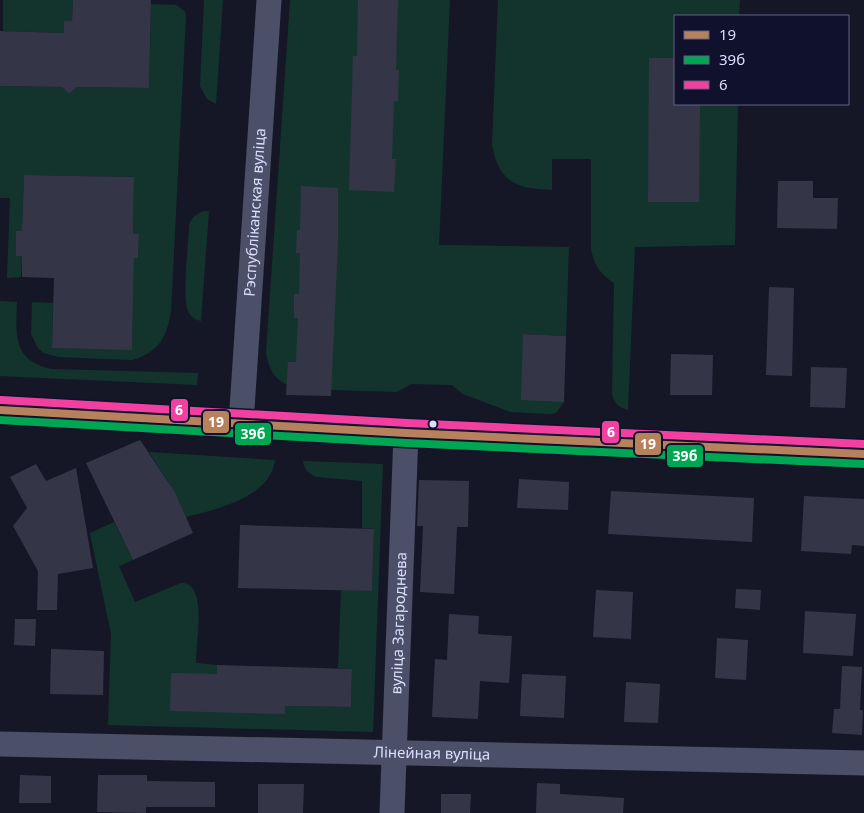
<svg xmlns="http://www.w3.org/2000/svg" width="864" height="813" font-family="'Noto Sans',sans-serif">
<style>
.green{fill:#13342d}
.building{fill:#343647}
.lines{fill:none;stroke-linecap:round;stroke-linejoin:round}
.minor{stroke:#4b4f67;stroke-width:25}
.secondary{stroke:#4e536d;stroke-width:28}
.bus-1-casing{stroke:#0f112d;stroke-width:11}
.bus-2-casing{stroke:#0f112d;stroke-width:11}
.bus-3-casing{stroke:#0f112d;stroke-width:11}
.bus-1{stroke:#b6815c;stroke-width:8}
.bus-2{stroke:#00a651;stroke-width:8}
.bus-3{stroke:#f240a1;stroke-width:8}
.bus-dot{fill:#dbdfff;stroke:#0f112d;stroke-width:2}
.labels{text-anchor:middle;stroke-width:4.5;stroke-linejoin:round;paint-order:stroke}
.street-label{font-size:15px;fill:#dbdfff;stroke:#0f112d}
.line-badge{stroke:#0f112d;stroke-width:2}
.badge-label{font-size:14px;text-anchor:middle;font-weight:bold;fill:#fff}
</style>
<rect width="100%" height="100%" fill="#161726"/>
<!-- green -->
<path class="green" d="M 3,0 L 73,0 L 72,21 L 64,21 L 64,33 L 3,31 Z
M 204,0 L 223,0 L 216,104 L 207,99 L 200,86 Z
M 290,0 L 450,0 L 439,245 L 569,247 L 566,336 L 524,334 L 564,402 L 556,413 L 551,414 L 511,412 L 463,394 L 452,385 L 411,384 L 397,392 L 302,389 C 280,385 270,376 266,353 Z
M 498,0 L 740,0 L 739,16 L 675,16 L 675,104 L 738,104 L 735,245 L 635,247 L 628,410 C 618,407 615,404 612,394 L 614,283 C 600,274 594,265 591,249 L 591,159 L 552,159 L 552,190 C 516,189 499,182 492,145 Z
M 151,4 L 176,5 L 185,11 L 186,16 L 171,311 C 167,337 159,352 132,360 L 58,357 L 44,353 L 38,348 L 31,334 L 32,302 L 53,303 L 52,348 L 132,349 L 134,258 L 138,258 L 139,235 L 133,234 L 134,177 L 24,175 L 22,231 L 16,232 L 16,255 L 22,256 L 21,277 L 7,278 L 10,198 L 0,198 L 0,86 L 62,87 L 69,94 L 77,87 L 149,88 Z
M 204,211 L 209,211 L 201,321 C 196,320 192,318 189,313 C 181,300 189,242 189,225 C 192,217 196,214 204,211 Z
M 0,301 L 17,302 C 16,334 12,361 52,369 L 198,373 L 197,385 L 0,376 Z
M 149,452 L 275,460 C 270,498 217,509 186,517 L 175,492 Z
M 303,461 L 383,464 L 373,732 L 108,725 L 111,634 L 90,533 L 114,522 L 133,560 L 119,566 L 135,602 L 181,583 C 209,582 195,645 196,663 L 217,665 L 285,714 L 285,706 L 351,707 L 352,669 L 338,668 L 341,590 L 372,591 L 374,529 L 362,528 L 362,481 L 317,477 C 309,474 304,470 303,461 Z"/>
<!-- building -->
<path class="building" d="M 73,0 L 151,0 L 149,88 L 77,87 L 69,94 L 62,87 L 0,86 L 0,31 L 64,33 L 64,21 L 72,21 Z
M 358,0 L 398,0 L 396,70 L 399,70 L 398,101 L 394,101 L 392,159 L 396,159 L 394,192 L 349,190 L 353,56 L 357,56 Z
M 649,58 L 675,58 L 675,104 L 700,104 L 699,202 L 648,202 Z
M 24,175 L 134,177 L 133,234 L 139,234 L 138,258 L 134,258 L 132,350 L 52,348 L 54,278 L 22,277 L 22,256 L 16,256 L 16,231 L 22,231 Z
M 778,181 L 813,181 L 813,198 L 838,198 L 837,229 L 777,228 Z
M 301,186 L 338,188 L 338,243 L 331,396 L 286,395 L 288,362 L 296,362 L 298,318 L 294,318 L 294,294 L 299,294 L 300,253 L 296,253 L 297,230 L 300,230 Z
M 769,287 L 794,288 L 792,376 L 766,375 Z
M 523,334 L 566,336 L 564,402 L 521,400 Z
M 671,354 L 713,355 L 712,395 L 670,395 Z
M 811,367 L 847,368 L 845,408 L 810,407 Z
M 140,440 L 175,492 L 193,533 L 133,560 L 86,463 Z
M 36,464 L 46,481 L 76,468 L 93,568 L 58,574 L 57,610 L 37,610 L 38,571 L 13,526 L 27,508 L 10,477 Z
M 519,479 L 569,482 L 568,510 L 517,508 Z
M 419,480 L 469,481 L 468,527 L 457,527 L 454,594 L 420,592 L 423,526 L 417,526 Z
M 611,491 L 754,498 L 752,542 L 608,534 Z
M 804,496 L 864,499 L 864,546 L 852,545 L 851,554 L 801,551 Z
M 240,525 L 374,529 L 372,591 L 238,588 Z
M 736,589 L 761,590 L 760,610 L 735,608 Z
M 596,590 L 633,592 L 631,639 L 593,637 Z
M 805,611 L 856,614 L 853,656 L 803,653 Z
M 449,614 L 479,616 L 478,634 L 512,636 L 509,683 L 480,681 L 478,719 L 432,717 L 435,659 L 447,660 Z
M 15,619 L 36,619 L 35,646 L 14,645 Z
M 717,638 L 748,640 L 746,680 L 715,678 Z
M 51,649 L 104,651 L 103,695 L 50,694 Z
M 217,665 L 352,669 L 351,707 L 285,706 L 285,714 L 170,711 L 171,673 L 217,674 Z
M 842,666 L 862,667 L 860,710 L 863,710 L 862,735 L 832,733 L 834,709 L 840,709 Z
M 522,674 L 566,676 L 564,718 L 520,716 Z
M 626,682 L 660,684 L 658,723 L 624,722 Z
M 20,775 L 51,776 L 51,803 L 19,803 Z
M 98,775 L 147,775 L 147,781 L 215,782 L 215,807 L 146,807 L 146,813 L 97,812 Z
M 537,783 L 560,784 L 560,794 L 624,798 L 623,813 L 536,813 Z
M 258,784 L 304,784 L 303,813 L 258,813 Z
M 441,794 L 471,794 L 470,813 L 441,813 Z"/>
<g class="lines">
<!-- minor -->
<g class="minor">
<path id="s1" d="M 241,424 L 269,0"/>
<path id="s2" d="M 0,744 L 864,763"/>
<path id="s3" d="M 392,813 L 406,433"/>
</g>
<!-- secondary -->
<path class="secondary" d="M 0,410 L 406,433 L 864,454"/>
<!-- bus-1 casing -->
<g class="bus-1-casing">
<path id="bus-1" d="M 0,410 L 406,433 L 864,454"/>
</g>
<!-- bus-2 casing -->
<g class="bus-2-casing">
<path id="bus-2" d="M 0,420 L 406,443 L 864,464"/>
</g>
<!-- bus-3 casing -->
<g class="bus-3-casing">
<path id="bus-3" d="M 1,400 L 407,423 L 864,444"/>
</g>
<!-- bus-1 -->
<use href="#bus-1" class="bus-1"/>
<!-- bus-2 -->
<use href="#bus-2" class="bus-2"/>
<!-- bus-3 -->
<use href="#bus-3" class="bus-3"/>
</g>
<!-- markers -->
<circle class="bus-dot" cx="433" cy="424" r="4.5"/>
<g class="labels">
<!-- street labels -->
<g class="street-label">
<text dy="5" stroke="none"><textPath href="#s1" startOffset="212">Рэспубліканская вуліца</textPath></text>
<text dy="5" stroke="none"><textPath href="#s3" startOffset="190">вуліца Загароднева</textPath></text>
<text dy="5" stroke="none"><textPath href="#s2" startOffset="432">Лінейная вуліца</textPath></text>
</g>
</g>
<g class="line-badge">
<rect x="170" y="398" width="19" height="24" rx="5" fill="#f240a1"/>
<rect x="202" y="410" width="28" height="24" rx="5" fill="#b6815c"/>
<rect x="601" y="420" width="19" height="24" rx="5" fill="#f240a1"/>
<rect x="234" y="422" width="38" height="24" rx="5" fill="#00a651"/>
<rect x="634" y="432" width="28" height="24" rx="5" fill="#b6815c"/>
<rect x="666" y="444" width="38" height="24" rx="5" fill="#00a651"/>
</g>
<g class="badge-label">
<text x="179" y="415">6</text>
<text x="216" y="427">19</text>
<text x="611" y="437">6</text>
<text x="253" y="439">39б</text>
<text x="648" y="449">19</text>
<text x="685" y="461">39б</text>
</g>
<!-- legend -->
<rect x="674" y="15" width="175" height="90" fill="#0f112d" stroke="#616381"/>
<rect x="684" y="31" width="25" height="8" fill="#b6815c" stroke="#616381"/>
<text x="719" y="40" font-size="15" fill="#dbdfff">19</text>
<rect x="684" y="56" width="25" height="8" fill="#00a651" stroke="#616381"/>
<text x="719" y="65" font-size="15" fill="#dbdfff">39б</text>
<rect x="684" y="81" width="25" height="8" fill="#f240a1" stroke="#616381"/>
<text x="719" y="90" font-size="15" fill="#dbdfff">6</text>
</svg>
